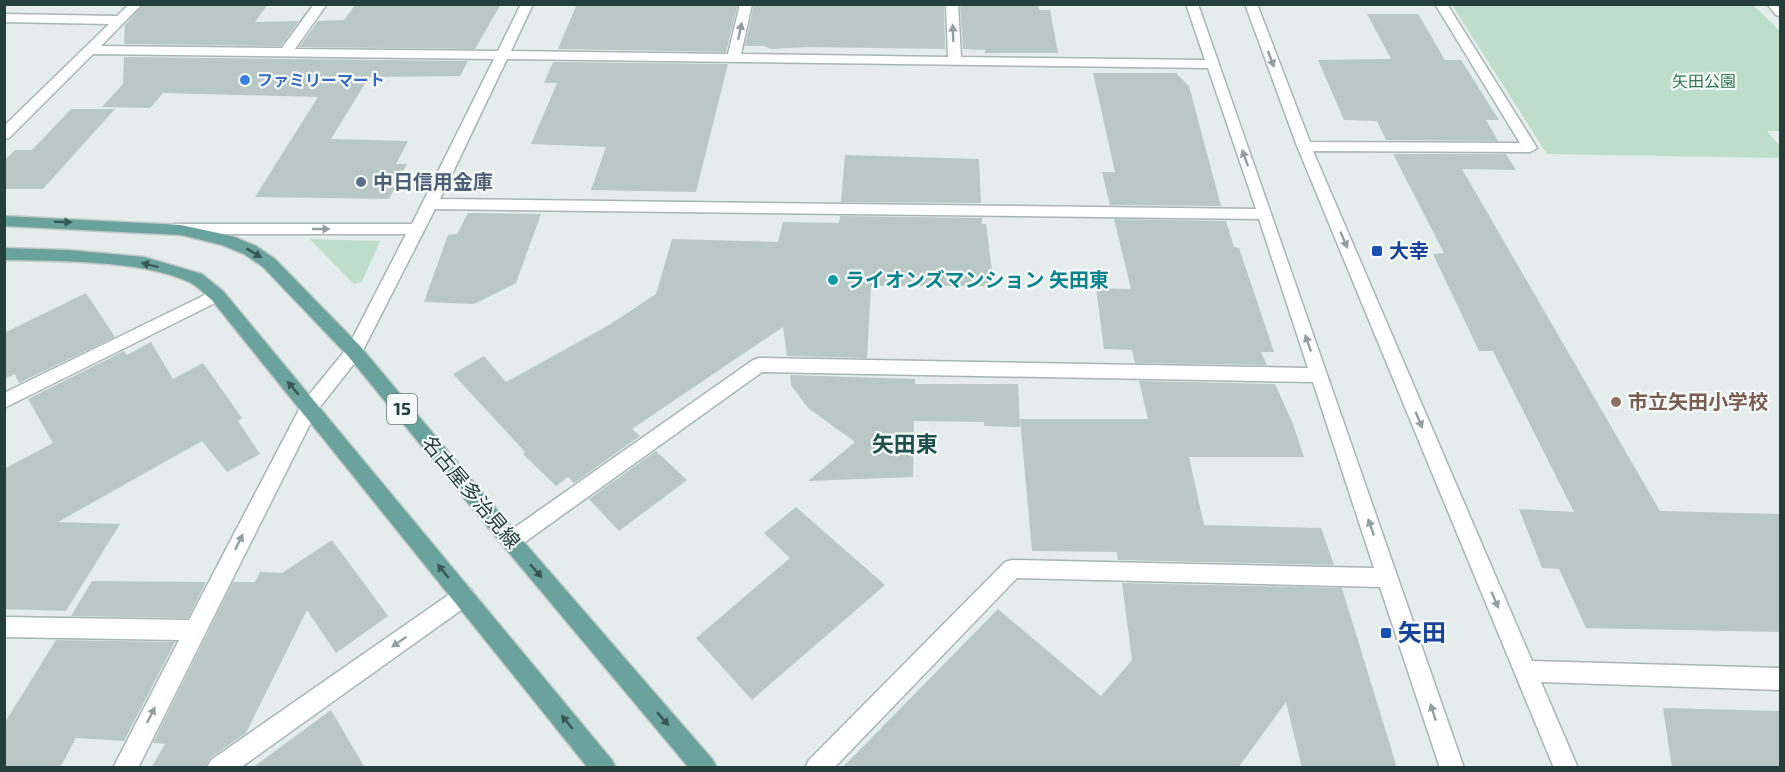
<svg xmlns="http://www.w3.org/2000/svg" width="1785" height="772" font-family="'Exo 2','Noto Sans JP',sans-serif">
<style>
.green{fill:#bedecb}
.building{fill:#b9c8c4}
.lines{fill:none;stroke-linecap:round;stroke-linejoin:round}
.minor-casing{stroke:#a7b5b3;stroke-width:3}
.major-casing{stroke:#c2c9c8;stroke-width:3}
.minor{fill:#fff;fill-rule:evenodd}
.major{fill:#6aa29c;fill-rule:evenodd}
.oneway{fill:#929f9e}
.oneway2{fill:#365854}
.shop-dot{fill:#3f7fe0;stroke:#f5faf8;stroke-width:2}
.service-dot{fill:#5c6f8a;stroke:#f5faf8;stroke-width:2}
.transit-dot{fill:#1a4fb4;stroke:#f5faf8;stroke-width:2}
.culture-dot{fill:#0f9aa8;stroke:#f5faf8;stroke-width:2}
.education-dot{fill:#8d6e63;stroke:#f5faf8;stroke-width:2}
.labels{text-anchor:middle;stroke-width:4.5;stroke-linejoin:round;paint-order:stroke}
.far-shop-label{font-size:16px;font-weight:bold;fill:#366cbe;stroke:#f5faf8;text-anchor:start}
.far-park-label{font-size:16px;fill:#2e7654;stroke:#f5faf8}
.shield{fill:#f5faf8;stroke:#637774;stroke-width:1.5}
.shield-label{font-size:18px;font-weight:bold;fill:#243f3c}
.service-label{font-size:20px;font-weight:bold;fill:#4e5e75;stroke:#f5faf8;text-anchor:start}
.transit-label{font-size:20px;font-weight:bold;fill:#164399;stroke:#f5faf8;text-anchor:start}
.culture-label{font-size:20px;font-weight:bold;fill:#0d838f;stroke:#f5faf8;text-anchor:start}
.education-label{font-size:20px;font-weight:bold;fill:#785e54;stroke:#f5faf8;text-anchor:start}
.street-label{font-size:20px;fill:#243f3c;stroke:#f5faf8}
.quarter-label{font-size:22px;font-weight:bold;fill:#1f514c;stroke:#f5faf8}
.near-transit-label{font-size:24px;font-weight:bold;fill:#164399;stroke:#f5faf8;text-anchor:start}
</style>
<rect width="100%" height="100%" fill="#e4edeb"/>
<!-- green -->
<path class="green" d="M 1452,5 L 1753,5 L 1780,31 L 1780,131 L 1767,131 L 1780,146 L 1780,158 L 1547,154 Z
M 310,239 L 380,241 L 362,282 L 354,284 Z"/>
<!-- building -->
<path class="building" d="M 144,4 L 268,4 L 255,22 L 299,21 L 281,46 L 124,44 L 125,25 Z
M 356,4 L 501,4 L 475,49 L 299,47 L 318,21 L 344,20 Z
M 577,4 L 738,4 L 726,52 L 558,49 Z
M 754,4 L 944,4 L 945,49 L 808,47 L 771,49 L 764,46 L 745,46 Z
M 960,4 L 1038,4 L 1039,10 L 1050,10 L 1058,53 L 985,53 L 985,50 L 963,49 Z
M 1367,14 L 1418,14 L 1445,60 L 1461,60 L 1499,120 L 1486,120 L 1498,141 L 1386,140 L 1377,121 L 1344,120 L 1318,60 L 1391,59 Z
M 124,57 L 468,61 L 460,76 L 369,77 L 331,139 L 408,141 L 396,164 L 407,164 L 389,199 L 255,197 L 318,97 L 163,93 L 150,108 L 102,107 L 123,84 Z
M 553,62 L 728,64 L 696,192 L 591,190 L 606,147 L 531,144 L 557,83 L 544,83 Z
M 1093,73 L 1176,73 L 1189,86 L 1221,206 L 1110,205 L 1102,172 L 1115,172 Z
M 71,109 L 115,109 L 43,189 L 4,189 L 4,161 L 15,150 L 32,150 Z
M 1393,154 L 1506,154 L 1516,170 L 1462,169 L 1660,511 L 1780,514 L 1780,632 L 1586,628 L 1559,569 L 1542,568 L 1519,509 L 1574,512 L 1493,351 L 1479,351 L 1433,254 L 1444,253 Z
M 845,155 L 979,159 L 981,203 L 841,202 Z
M 468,213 L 541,214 L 516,283 L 474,304 L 424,302 L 448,235 L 457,234 Z
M 840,216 L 982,218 L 982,224 L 986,224 L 994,286 L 871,286 L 867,358 L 787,356 L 783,327 L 632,429 L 640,436 L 574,483 L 568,477 L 556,486 L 523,454 L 525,452 L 453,374 L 484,356 L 506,382 L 609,325 L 656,294 L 672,239 L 778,242 L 783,222 L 839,223 Z
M 1114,219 L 1226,221 L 1234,247 L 1239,248 L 1274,352 L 1261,352 L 1267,365 L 1135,363 L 1132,350 L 1104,349 L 1096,288 L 1131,289 Z
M 86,293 L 115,337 L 19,383 L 15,374 L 4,379 L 4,333 Z
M 151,342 L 173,379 L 203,363 L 242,418 L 238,421 L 260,454 L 227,472 L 202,441 L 58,522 L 120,524 L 66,611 L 4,609 L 4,469 L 53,443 L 28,399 L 124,351 L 127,355 Z
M 790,375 L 915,379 L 915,384 L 1018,384 L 1020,427 L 984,426 L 984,422 L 914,421 L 913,477 L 808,481 L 855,442 L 808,408 L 791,385 Z
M 1139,381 L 1275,384 L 1293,424 L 1304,457 L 1189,457 L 1204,525 L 1321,528 L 1334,565 L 1118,560 L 1117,552 L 1032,551 L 1020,419 L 1148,419 Z
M 656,451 L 687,480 L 619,531 L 589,499 Z
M 796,507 L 885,585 L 752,700 L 696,638 L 790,558 L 764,533 Z
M 332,540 L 388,616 L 336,653 L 307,610 L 246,733 L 210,758 L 205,768 L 151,768 L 165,744 L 153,743 L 233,582 L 255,582 L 260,572 L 282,573 Z
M 92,581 L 206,582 L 188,618 L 71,616 Z
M 1122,583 L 1342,588 L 1397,768 L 1302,768 L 1286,702 L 1238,768 L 842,768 L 998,609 L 1101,696 L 1132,660 Z
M 56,640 L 175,642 L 124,741 L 76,738 L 60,768 L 4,768 L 4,724 Z
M 1663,708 L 1780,711 L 1780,768 L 1672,768 Z
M 331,710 L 365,768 L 252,768 Z"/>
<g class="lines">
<!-- minor casing -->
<g class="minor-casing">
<path id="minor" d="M 129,4 L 142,4 L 101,46 L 282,48 L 314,4 L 327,4 L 295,49 L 498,51 L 521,4 L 533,4 L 511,51 L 728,54 L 740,4 L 752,4 L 741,54 L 948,57 L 946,4 L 958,4 L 961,57 L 1205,60 L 1186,4 L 1198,4 L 1464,768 L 1440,768 L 1380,587 L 1017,578 L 834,768 L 805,768 L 809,760 L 1005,562 L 1012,560 L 1374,568 L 1313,382 L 762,372 L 518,547 L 511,550 L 504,547 L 501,541 L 504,535 L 753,360 L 759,358 L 1308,368 L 1259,219 L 435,209 L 360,356 L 316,412 L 138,768 L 113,768 L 179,640 L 4,637 L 4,617 L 189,620 L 303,402 L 348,347 L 406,234 L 175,234 L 169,233 L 167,229 L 169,225 L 175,224 L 412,224 L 494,59 L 93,54 L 9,138 L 4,139 L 4,126 L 109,24 L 4,22 L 4,14 L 117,16 ZM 507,59 L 1208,68 L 1256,209 L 440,199 Z
M 1245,4 L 1257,4 L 1310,142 L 1520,143 L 1435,4 L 1447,4 L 1537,148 L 1530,152 L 1313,151 L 1532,661 L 1780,668 L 1780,690 L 1541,682 L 1578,768 L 1554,768 L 1297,146 Z
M 1767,4 L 1780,4 L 1780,16 L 1776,15 Z
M 217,289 L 223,291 L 225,295 L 223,299 L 4,408 L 4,393 Z
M 464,586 L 471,589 L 475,596 L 471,603 L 240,768 L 207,768 L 211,760 L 457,589 Z"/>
</g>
<!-- major casing -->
<g class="major-casing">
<path id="major" d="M 4,216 L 181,225 L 232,236 L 256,246 L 275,259 L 360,346 L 518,535 L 713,760 L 717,768 L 689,768 L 504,547 L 348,356 L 263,267 L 244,254 L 222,245 L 181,235 L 4,226 Z
M 4,248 L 68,250 L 144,257 L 202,274 L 223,291 L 612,760 L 616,768 L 588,768 L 211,299 C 204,294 197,285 189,282 C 143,260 57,261 4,260 Z"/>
</g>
<!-- minor -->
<use href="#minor" class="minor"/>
<!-- major -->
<use href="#major" class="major"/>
</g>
<!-- one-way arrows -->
<defs><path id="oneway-solid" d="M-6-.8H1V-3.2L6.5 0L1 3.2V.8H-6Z" transform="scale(1.5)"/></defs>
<g class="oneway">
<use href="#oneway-solid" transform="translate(740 31) rotate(-78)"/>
<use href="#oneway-solid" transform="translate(953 33) rotate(-92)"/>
<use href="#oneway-solid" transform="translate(1271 59) rotate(69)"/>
<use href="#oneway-solid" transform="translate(1245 158) rotate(-110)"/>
<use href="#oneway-solid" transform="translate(321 229)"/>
<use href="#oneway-solid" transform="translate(1344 240) rotate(67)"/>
<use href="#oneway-solid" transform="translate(1308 343) rotate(-109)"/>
<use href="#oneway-solid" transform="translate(1419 420) rotate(67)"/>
<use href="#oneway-solid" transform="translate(1371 527) rotate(-109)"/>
<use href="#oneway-solid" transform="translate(239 542) rotate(-63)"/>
<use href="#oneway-solid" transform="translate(1495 600) rotate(67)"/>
<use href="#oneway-solid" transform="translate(399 642) rotate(145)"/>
<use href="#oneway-solid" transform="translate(1433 712) rotate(-108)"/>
<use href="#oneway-solid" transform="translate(151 715) rotate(-63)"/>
</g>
<g class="oneway2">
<use href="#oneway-solid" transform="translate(63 222) rotate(1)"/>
<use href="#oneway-solid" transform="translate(254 253) rotate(31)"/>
<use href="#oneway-solid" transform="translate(150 265) rotate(-166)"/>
<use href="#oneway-solid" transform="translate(293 388) rotate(-130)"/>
<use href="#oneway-solid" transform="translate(443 571) rotate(-129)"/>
<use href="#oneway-solid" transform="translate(536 571) rotate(49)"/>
<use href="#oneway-solid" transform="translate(663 719) rotate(49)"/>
<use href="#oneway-solid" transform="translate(567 722) rotate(-129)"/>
</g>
<!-- markers -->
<circle class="shop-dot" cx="245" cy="80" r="6"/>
<circle class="service-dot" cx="361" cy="182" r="6"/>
<g class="transit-dot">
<rect x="1371" y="245" width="12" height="12" rx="3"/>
<rect x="1380" y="627" width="12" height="12" rx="3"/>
</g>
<circle class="culture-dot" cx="833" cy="280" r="6"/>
<circle class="education-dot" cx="1616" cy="402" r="6"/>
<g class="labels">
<!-- far-shop labels -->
<g class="far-shop-label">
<text x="257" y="86">ファミリーマート</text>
</g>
<!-- far-park labels -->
<g class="far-park-label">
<text x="1704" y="87">矢田公園</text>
</g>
<!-- shield labels -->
<rect class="shield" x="387" y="394" width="30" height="30" rx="4.5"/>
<g class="shield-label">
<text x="402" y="415">15</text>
</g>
<!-- service labels -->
<g class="service-label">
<text x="373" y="189">中日信用金庫</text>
</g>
<!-- transit labels -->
<g class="transit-label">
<text x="1389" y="258">大幸</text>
</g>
<!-- culture labels -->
<g class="culture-label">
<text x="845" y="287">ライオンズマンション 矢田東</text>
</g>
<!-- education labels -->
<g class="education-label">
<text x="1628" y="409">市立矢田小学校</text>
</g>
<!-- street labels -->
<g class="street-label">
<text transform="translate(471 492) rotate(50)" y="7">名古屋多治見線</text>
</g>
<!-- quarter labels -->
<g class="quarter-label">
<text x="905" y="452">矢田東</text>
</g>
<!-- near-transit labels -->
<g class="near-transit-label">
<text x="1398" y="641">矢田</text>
</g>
</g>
<!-- border -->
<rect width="1785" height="772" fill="none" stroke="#243f3c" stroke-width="12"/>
</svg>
